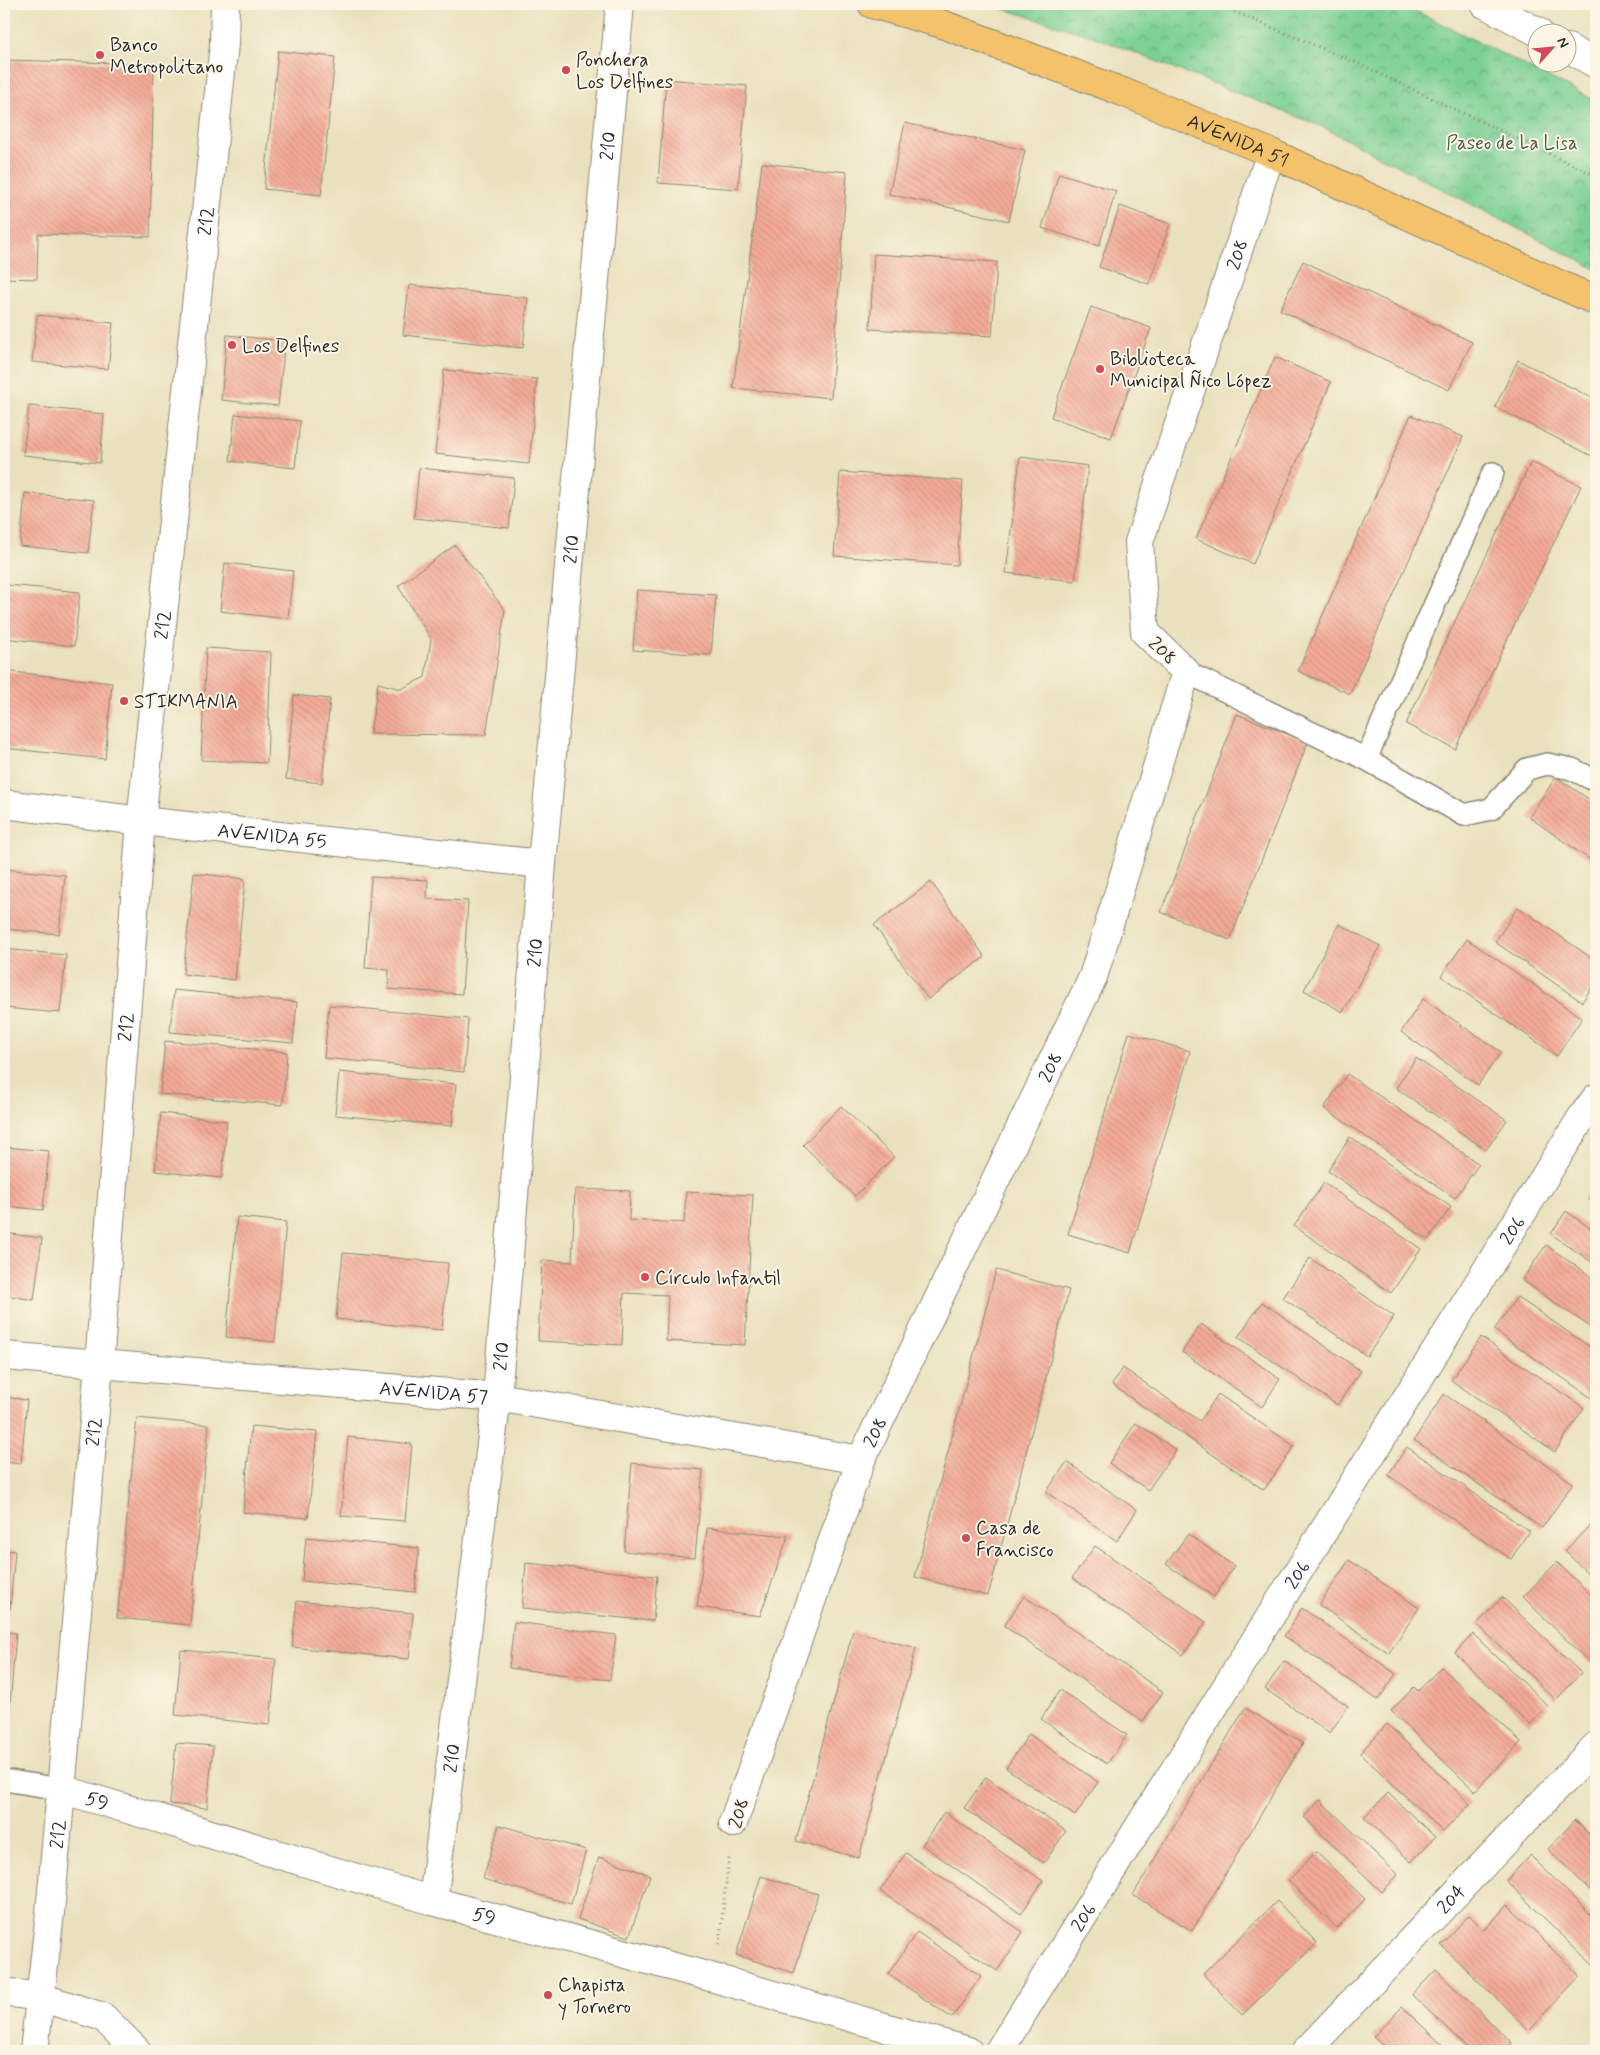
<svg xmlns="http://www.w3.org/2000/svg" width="1600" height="2055" font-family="Mynerve,sans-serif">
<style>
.park{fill:url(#park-crowns);stroke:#537e60}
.building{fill:url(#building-back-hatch)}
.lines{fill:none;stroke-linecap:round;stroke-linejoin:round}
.lane-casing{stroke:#8a8674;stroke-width:24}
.street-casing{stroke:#8a8674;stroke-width:30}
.primary-casing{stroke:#8a8674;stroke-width:30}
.path{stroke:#8a8674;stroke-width:3;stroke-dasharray:1 4;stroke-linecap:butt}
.lane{stroke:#fff;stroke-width:21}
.street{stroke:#fff;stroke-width:28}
.primary{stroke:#f3c26a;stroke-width:28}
.poi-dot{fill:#d1495b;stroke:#fcf5e5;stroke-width:2}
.labels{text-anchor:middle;stroke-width:4;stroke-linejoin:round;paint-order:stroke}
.poi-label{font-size:19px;fill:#2b2b2b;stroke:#fcf5e5;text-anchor:start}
.street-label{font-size:19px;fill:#2b2b2b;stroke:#fcf5e5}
.park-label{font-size:19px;fill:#435d4a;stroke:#fcf5e5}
</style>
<defs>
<pattern id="park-crowns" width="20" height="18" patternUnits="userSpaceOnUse" patternTransform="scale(1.25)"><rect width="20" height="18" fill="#7bd094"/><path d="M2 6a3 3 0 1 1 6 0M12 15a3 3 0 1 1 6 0" fill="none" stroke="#65a979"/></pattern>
<pattern id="building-back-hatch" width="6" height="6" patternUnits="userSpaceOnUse" patternTransform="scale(1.25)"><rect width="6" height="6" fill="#f3aa96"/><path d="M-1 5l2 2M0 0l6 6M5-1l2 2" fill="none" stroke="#d09281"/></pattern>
</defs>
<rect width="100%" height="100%" fill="#fcf5e5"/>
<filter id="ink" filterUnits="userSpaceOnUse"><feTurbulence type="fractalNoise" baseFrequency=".02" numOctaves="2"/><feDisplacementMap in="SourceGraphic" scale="10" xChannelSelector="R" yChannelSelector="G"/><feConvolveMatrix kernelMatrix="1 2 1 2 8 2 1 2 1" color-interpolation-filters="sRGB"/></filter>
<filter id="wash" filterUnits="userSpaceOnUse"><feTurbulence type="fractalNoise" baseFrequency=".0096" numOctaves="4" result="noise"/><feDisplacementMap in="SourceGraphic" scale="20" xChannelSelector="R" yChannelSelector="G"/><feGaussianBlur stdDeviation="1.12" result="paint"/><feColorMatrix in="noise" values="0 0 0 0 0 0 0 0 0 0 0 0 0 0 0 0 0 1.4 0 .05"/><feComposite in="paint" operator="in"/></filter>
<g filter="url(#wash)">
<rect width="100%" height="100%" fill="#e9e1bd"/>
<!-- park -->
<path class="park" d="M 988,4 L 1402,4 L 1596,101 L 1596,269 L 1323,127 L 1095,37 Z"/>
<g id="blocks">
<!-- building -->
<path class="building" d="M 278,51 L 335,57 L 321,195 L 264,189 Z
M 4,60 L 154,64 L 150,237 L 38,234 L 37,279 L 4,278 Z
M 666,79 L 747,86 L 738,189 L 658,183 Z
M 905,123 L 1025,150 L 1009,221 L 889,194 Z
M 762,163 L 847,172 L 831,398 L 733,388 Z
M 1059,173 L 1116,191 L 1099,246 L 1042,228 Z
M 1120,206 L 1170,224 L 1149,284 L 1099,267 Z
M 874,254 L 997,262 L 992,336 L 870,329 Z
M 1303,261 L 1472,342 L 1449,390 L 1280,310 Z
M 409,285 L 528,298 L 523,348 L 403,335 Z
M 1091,307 L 1151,328 L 1111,438 L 1051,417 Z
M 37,315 L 113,323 L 108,369 L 32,362 Z
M 227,335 L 285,341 L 278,406 L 221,400 Z
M 1275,357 L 1331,382 L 1253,564 L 1196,539 Z
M 1518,360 L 1596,400 L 1596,458 L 1495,407 Z
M 444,370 L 537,379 L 529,464 L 435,454 Z
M 29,406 L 104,414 L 100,463 L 23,455 Z
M 235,414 L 300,421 L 295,468 L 230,461 Z
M 1411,415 L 1463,437 L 1350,694 L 1298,671 Z
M 1020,457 L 1088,466 L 1075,581 L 1006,573 Z
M 1531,462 L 1581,486 L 1455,749 L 1406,724 Z
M 419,468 L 514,478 L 509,528 L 414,518 Z
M 840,472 L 963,481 L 957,565 L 834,556 Z
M 25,493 L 94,500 L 88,553 L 20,546 Z
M 455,545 L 505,610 L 486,735 L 370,734 L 378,683 L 401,689 L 425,677 L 431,639 L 398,586 Z
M 225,563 L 293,571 L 288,619 L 220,611 Z
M 8,585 L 80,592 L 74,646 L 4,638 Z
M 637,590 L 716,595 L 711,655 L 633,650 Z
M 206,648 L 271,652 L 267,763 L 201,760 Z
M 4,671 L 112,683 L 105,759 L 4,748 Z
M 294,695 L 330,699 L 322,783 L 286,779 Z
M 1237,714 L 1308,742 L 1230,940 L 1161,912 Z
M 1556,777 L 1596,804 L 1596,864 L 1529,817 Z
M 4,869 L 65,875 L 59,934 L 4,929 Z
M 194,873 L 245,879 L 235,980 L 183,974 Z
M 371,877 L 428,880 L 427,899 L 468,901 L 462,994 L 388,989 L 389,970 L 365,968 Z
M 931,882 L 985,957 L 928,999 L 874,925 Z
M 1518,907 L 1596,961 L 1596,981 L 1582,1002 L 1495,942 Z
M 1339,924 L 1380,946 L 1343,1012 L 1304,990 Z
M 1467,939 L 1582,1018 L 1557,1056 L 1441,976 Z
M 4,949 L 66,955 L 60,1013 L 4,1008 Z
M 174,990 L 297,1002 L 293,1043 L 170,1032 Z
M 1423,999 L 1501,1052 L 1478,1085 L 1401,1032 Z
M 329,1005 L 468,1019 L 464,1072 L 324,1058 Z
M 1129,1033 L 1190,1051 L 1130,1253 L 1068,1234 Z
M 165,1041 L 287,1052 L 283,1105 L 160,1094 Z
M 1416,1058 L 1507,1120 L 1486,1150 L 1396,1088 Z
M 339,1072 L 456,1084 L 452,1126 L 335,1115 Z
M 1347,1074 L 1479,1164 L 1455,1198 L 1324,1108 Z
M 841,1106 L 894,1157 L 855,1196 L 803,1145 Z
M 161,1113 L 227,1121 L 222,1178 L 155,1171 Z
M 1350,1137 L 1451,1207 L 1428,1240 L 1328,1171 Z
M 4,1147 L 49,1151 L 43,1210 L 4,1206 Z
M 1324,1183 L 1421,1249 L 1391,1293 L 1294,1226 Z
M 1596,1186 L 1596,1203 L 1588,1198 Z
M 575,1189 L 630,1191 L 629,1220 L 684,1223 L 686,1192 L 753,1195 L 745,1345 L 666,1341 L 668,1295 L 624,1293 L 622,1345 L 538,1341 L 542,1260 L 572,1262 Z
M 1566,1211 L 1596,1232 L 1596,1265 L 1551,1234 Z
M 237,1217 L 286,1222 L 275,1342 L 226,1337 Z
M 4,1233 L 42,1238 L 34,1300 L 4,1295 Z
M 1546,1245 L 1596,1280 L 1596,1331 L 1522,1280 Z
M 343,1253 L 448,1263 L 442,1330 L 336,1319 Z
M 1310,1258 L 1394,1316 L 1367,1356 L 1283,1298 Z
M 996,1270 L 1069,1290 L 988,1596 L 915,1577 Z
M 1517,1297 L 1596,1351 L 1596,1401 L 1494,1330 Z
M 1262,1302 L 1361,1371 L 1337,1405 L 1238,1337 Z
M 1201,1324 L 1280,1379 L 1262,1407 L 1182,1352 Z
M 1481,1337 L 1584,1408 L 1555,1452 L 1451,1380 Z
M 1123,1368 L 1200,1421 L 1218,1394 L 1294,1446 L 1264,1490 L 1112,1385 Z
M 1444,1394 L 1573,1483 L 1542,1528 L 1414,1440 Z
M 4,1397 L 27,1400 L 21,1464 L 4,1462 Z
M 137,1418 L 209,1425 L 190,1625 L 117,1618 Z
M 1136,1423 L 1176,1450 L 1148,1490 L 1109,1463 Z
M 251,1426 L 317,1432 L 308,1518 L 243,1512 Z
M 348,1437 L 412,1444 L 405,1521 L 341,1516 Z
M 1407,1447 L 1529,1531 L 1511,1559 L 1388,1475 Z
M 1067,1462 L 1137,1510 L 1117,1541 L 1046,1492 Z
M 632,1463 L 703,1470 L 695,1558 L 624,1551 Z
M 1596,1519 L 1596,1581 L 1565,1551 Z
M 707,1528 L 788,1536 L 760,1616 L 697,1607 Z
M 1188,1534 L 1234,1566 L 1214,1597 L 1166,1564 Z
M 306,1537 L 419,1548 L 415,1592 L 302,1581 Z
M 1095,1546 L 1206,1622 L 1183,1655 L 1072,1578 Z
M 4,1550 L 15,1551 L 10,1609 L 4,1608 Z
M 1349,1560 L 1419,1608 L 1389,1653 L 1319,1605 Z
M 1557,1562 L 1596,1600 L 1596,1657 L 1590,1663 L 1523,1597 Z
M 526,1563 L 657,1576 L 653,1621 L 522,1608 Z
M 1024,1596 L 1163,1692 L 1143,1721 L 1004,1626 Z
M 1502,1597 L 1581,1673 L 1556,1700 L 1477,1624 Z
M 297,1601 L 413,1613 L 409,1659 L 292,1647 Z
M 1302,1608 L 1396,1674 L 1378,1700 L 1284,1636 Z
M 514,1622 L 616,1635 L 610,1680 L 509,1668 Z
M 853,1631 L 916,1648 L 859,1858 L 796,1841 Z
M 4,1632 L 16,1633 L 10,1705 L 4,1705 Z
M 1473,1634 L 1548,1706 L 1530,1725 L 1455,1653 Z
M 181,1650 L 276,1659 L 270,1725 L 175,1715 Z
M 1284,1661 L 1348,1706 L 1330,1733 L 1265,1689 Z
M 1441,1667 L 1521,1742 L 1475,1791 L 1391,1711 L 1414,1687 L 1418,1691 Z
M 1060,1690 L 1127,1735 L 1107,1764 L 1041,1719 Z
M 1245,1708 L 1303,1743 L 1192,1931 L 1133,1895 Z
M 1387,1724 L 1470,1804 L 1443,1832 L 1360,1753 Z
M 1029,1734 L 1098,1782 L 1075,1816 L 1006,1768 Z
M 176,1743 L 213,1746 L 207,1808 L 170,1804 Z
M 986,1777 L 1066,1831 L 1044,1863 L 964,1808 Z
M 1388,1793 L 1435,1837 L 1411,1862 L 1364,1817 Z
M 1320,1800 L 1398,1875 L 1382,1892 L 1304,1817 Z
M 944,1812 L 1043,1881 L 1021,1914 L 922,1845 Z
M 1575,1820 L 1596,1841 L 1596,1883 L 1590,1890 L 1548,1849 Z
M 499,1825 L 586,1850 L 571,1904 L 483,1879 Z
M 1316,1852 L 1365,1899 L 1337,1928 L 1288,1881 Z
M 906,1853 L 1023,1932 L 997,1971 L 880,1891 Z
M 1530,1855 L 1596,1920 L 1596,1968 L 1506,1881 Z
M 599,1857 L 650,1875 L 629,1937 L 578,1919 Z
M 761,1876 L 818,1894 L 794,1973 L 736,1955 Z
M 1277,1901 L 1317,1943 L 1242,2015 L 1203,1974 Z
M 1507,1905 L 1580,1976 L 1529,2030 L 1441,1945 L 1469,1915 L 1484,1930 Z
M 917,1932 L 981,1976 L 952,2018 L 888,1974 Z
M 1436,1970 L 1512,2043 L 1504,2051 L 1471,2051 L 1412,1995 Z
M 1402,2007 L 1449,2051 L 1389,2051 L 1373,2037 Z"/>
</g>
</g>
<g filter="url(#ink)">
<use href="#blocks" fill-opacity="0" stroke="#8a8674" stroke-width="1"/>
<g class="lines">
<!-- lane casing -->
<g class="lane-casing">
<path id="lane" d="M 1186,672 L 1366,759 L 1464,815 L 1491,809 L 1527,769 L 1547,764 L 1572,769 L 1596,781
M 1366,759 L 1493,473
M 4,1780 L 61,1789"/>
</g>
<!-- street casing -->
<g class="street-casing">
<g id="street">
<path d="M 1485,4 L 1538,32"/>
<path d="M 1568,48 L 1596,64"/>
<path id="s1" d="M 4,804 L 141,821 L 542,864"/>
<path id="s2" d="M 4,1356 L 497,1397 L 861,1460"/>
<path id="s3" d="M 61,1789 L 433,1901 L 714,1978 L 968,2051"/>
<path id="s4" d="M 733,1823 L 861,1460 L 1093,977 L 1186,672 L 1145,632 L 1139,542 L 1271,153"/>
<path id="s5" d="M 433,1901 L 497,1397 L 542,864 L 620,4"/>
<path d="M 4,1992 L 40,1997 L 103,2017 L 137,2051"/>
<path id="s6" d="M 34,2051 L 50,1913 L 99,1365 L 141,821 L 224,44 L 225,4"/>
<path id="s7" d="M 999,2051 L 1582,1117 L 1596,1098"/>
<path id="s8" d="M 1306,2051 L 1596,1746"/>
</g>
</g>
<!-- primary casing -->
<g class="primary-casing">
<g id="primary">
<path id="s9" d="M 872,4 L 939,23 L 1123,92 L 1271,153 L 1596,301"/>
</g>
</g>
<!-- path -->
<path class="path" d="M 1216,4 L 1357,63 L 1596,176
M 719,1944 L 729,1858"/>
<!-- lane -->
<use href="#lane" class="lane"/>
<!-- street -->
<use href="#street" class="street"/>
<!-- primary -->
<use href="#primary" class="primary"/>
</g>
</g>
<!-- markers -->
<g class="poi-dot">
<circle cx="100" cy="55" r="5"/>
<circle cx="566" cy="70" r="5"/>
<circle cx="232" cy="345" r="5"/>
<circle cx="1100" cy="369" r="5"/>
<circle cx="124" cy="701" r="5"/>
<circle cx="645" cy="1277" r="5"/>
<circle cx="966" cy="1538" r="5"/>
<circle cx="548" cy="1995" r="5"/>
</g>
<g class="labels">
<!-- poi labels -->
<g class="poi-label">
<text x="110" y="51">Banco<tspan x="110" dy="22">Metropolitano</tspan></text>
<text x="576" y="66">Ponchera<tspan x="576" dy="22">Los Delfines</tspan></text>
<text x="242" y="352">Los Delfines</text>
<text x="1110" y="365">Biblioteca<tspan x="1110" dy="22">Municipal Ñico López</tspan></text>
<text x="134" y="708">STIKMANIA</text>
<text x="655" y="1284">Círculo Infantil</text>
<text x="976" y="1534">Casa de<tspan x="976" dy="22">Francisco</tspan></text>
<text x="558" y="1991">Chapista<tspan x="558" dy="22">y Tornero</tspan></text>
</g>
<!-- street labels -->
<g class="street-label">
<text dy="7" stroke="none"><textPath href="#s9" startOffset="391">AVENIDA 51</textPath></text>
<text dy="7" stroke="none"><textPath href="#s5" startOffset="1764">210</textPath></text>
<text dy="7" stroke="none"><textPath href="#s6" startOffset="1838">212</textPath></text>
<text dy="7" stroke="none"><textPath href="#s4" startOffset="1691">208</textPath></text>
<text dy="7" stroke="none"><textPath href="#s5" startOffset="1359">210</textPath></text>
<text dy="7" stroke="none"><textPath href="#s6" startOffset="1432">212</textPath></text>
<text transform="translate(1163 650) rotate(44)" y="7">208</text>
<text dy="7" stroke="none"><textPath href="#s1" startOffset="270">AVENIDA 55</textPath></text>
<text dy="7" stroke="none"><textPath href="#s5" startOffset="954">210</textPath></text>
<text dy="7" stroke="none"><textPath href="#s6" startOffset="1028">212</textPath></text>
<text dy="7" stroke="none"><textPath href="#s4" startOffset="821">208</textPath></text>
<text dy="7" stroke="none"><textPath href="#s7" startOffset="968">206</textPath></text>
<text dy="7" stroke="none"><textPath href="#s5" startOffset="549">210</textPath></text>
<text dy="7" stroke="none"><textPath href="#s2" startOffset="431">AVENIDA 57</textPath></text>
<text dy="7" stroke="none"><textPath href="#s6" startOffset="622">212</textPath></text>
<text dy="7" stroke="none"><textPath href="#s4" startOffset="416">208</textPath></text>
<text dy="7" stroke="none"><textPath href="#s7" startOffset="562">206</textPath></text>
<text dy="7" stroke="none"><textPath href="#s5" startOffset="144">210</textPath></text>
<text dy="7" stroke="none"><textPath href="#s3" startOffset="38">59</textPath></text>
<text transform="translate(738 1813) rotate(-74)" y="7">208</text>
<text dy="7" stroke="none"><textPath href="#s6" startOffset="218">212</textPath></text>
<text dy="7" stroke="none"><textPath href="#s8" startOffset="210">204</textPath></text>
<text dy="7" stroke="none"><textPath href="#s3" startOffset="442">59</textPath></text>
<text dy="7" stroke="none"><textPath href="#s7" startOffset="158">206</textPath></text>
</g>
<!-- park labels -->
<g class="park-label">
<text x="1512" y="149">Paseo de La Lisa</text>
</g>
</g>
<!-- margin -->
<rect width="1600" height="2055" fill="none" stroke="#fcf5e5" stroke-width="20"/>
<!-- north arrow -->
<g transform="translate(1552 48) rotate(63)"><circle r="24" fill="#fcf5e5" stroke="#a8a49b"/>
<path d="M0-4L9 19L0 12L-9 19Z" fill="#d1495b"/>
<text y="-8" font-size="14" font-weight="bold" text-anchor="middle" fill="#2b2b2b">N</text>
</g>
</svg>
